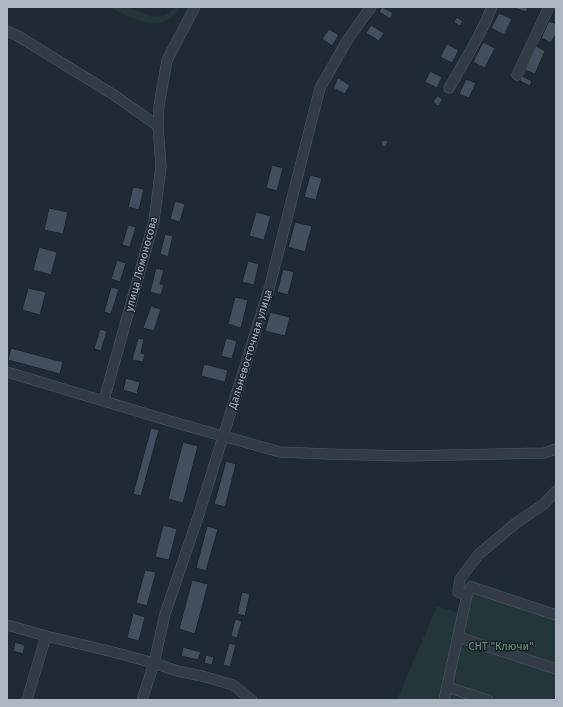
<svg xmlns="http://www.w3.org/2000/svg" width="563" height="707" font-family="'Fira Sans',sans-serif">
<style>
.green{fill:#233738}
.building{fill:#434f5e;stroke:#1b222d}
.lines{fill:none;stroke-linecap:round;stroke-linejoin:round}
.minor-casing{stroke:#515964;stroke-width:11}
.minor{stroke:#333b46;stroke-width:10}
.labels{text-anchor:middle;stroke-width:3;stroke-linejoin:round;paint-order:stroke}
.street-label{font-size:11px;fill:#adb6c3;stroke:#19202b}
.park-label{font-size:11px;fill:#66936f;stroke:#19202b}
</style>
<rect width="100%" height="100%" fill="#202a36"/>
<!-- green -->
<path class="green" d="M 109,7 C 115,7 123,6 128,7 C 143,12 162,26 174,7 L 180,7 C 164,37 131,18 109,7 Z
M 468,579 L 556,609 L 556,700 L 397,700 L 437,606 L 459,613 Z"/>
<!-- building -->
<path class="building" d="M 382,7 L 393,13 L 390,19 L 379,12 Z
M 512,7 L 528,7 L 526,12 Z
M 499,13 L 512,19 L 504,35 L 491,28 Z
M 457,17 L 463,21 L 460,26 L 454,22 Z
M 549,21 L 556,24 L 556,34 L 551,43 L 541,38 Z
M 371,25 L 384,33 L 379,41 L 366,33 Z
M 329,29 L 339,35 L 332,46 L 322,39 Z
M 483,42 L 495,48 L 485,68 L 473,62 Z
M 447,44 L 459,50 L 452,63 L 440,57 Z
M 536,46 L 545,51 L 535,74 L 525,70 Z
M 430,71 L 442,77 L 437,88 L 425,82 Z
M 522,76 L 532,81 L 530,86 L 520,81 Z
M 338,78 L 350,85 L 345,94 L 333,88 Z
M 466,79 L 476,83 L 469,98 L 459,94 Z
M 437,96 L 443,99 L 438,106 L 433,102 Z
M 382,140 L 388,141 L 386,147 L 381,146 Z
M 272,165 L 283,168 L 277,191 L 266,188 Z
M 310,175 L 322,178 L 316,200 L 304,197 Z
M 133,187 L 144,189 L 139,210 L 128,207 Z
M 175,201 L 185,204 L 180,222 L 170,219 Z
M 49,208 L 68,212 L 63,234 L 44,230 Z
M 256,212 L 271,216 L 264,240 L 249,236 Z
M 295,222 L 312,226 L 305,252 L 288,247 Z
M 128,225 L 136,227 L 130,247 L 122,245 Z
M 165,234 L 173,236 L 168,257 L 160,254 Z
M 39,247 L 57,252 L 51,275 L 33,270 Z
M 117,260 L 126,263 L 120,282 L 111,279 Z
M 248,261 L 259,264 L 254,285 L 242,282 Z
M 156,268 L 164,270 L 160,284 L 164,285 L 161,295 L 150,292 Z
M 283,269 L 294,272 L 288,295 L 277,292 Z
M 111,287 L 119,289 L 111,314 L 104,312 Z
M 28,288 L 46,292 L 40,315 L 22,310 Z
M 235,297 L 248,300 L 241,328 L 228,324 Z
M 151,306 L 161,309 L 154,331 L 143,328 Z
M 270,312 L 290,317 L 285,336 L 265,331 Z
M 100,329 L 107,331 L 101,351 L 94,349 Z
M 138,338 L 144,339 L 141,353 L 145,354 L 143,362 L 132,360 Z
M 226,338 L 237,341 L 232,359 L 221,356 Z
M 11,348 L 63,362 L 60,374 L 8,360 Z
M 204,364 L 228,370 L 225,382 L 201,376 Z
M 126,378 L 140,382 L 137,394 L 123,390 Z
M 151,428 L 159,430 L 141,496 L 133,494 Z
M 183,442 L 198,446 L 183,503 L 168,499 Z
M 226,461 L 236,464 L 225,507 L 214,504 Z
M 163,525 L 177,529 L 169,560 L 155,557 Z
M 207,526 L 218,529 L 206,571 L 196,568 Z
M 145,570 L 156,572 L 147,606 L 136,603 Z
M 192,580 L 208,584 L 195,634 L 179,629 Z
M 242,592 L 250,594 L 245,616 L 237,614 Z
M 133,613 L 145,617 L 139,641 L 127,638 Z
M 235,619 L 242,621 L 237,638 L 231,636 Z
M 15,642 L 25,645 L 23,654 L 13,651 Z
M 229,643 L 236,645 L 230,667 L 223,665 Z
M 183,647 L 201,652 L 198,660 L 181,656 Z
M 206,655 L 214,657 L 212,665 L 204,663 Z"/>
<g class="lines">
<!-- minor casing -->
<g class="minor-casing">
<path id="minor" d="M 7,31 L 18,36 L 114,95 L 158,126
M 517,75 L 549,7
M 449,88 C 464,62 481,35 492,7
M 7,372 L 180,424 L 280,452 L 328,454 L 406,456 L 544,453 L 556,449
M 104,400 L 154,221 L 161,167 L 158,126 L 159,106 L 167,60 L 195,7
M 467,595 L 458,592 L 460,579 L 479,554 L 516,523 L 544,504 L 556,491
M 7,625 L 46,636 L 109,651 L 154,663 L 177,671 L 202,676 L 233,685 L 252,700
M 458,637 L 556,669
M 447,687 L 488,700
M 27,700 L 46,636
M 142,700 L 154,663 L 165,614 L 199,514 L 269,289 L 320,88 L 348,39 L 371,7
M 444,700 L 467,595 L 471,587 L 556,615"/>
</g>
<!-- minor -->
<use href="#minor" class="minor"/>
</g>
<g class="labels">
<!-- street labels -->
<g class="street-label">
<text transform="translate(141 264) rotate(-75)" y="4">улица Ломоносова</text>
<text transform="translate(250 349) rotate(-73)" y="4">Дальневосточная улица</text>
</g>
<!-- park labels -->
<g class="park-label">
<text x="501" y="650">СНТ "Ключи"</text>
</g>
</g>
<!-- border -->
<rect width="563" height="707" fill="none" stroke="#adb6c3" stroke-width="16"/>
</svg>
